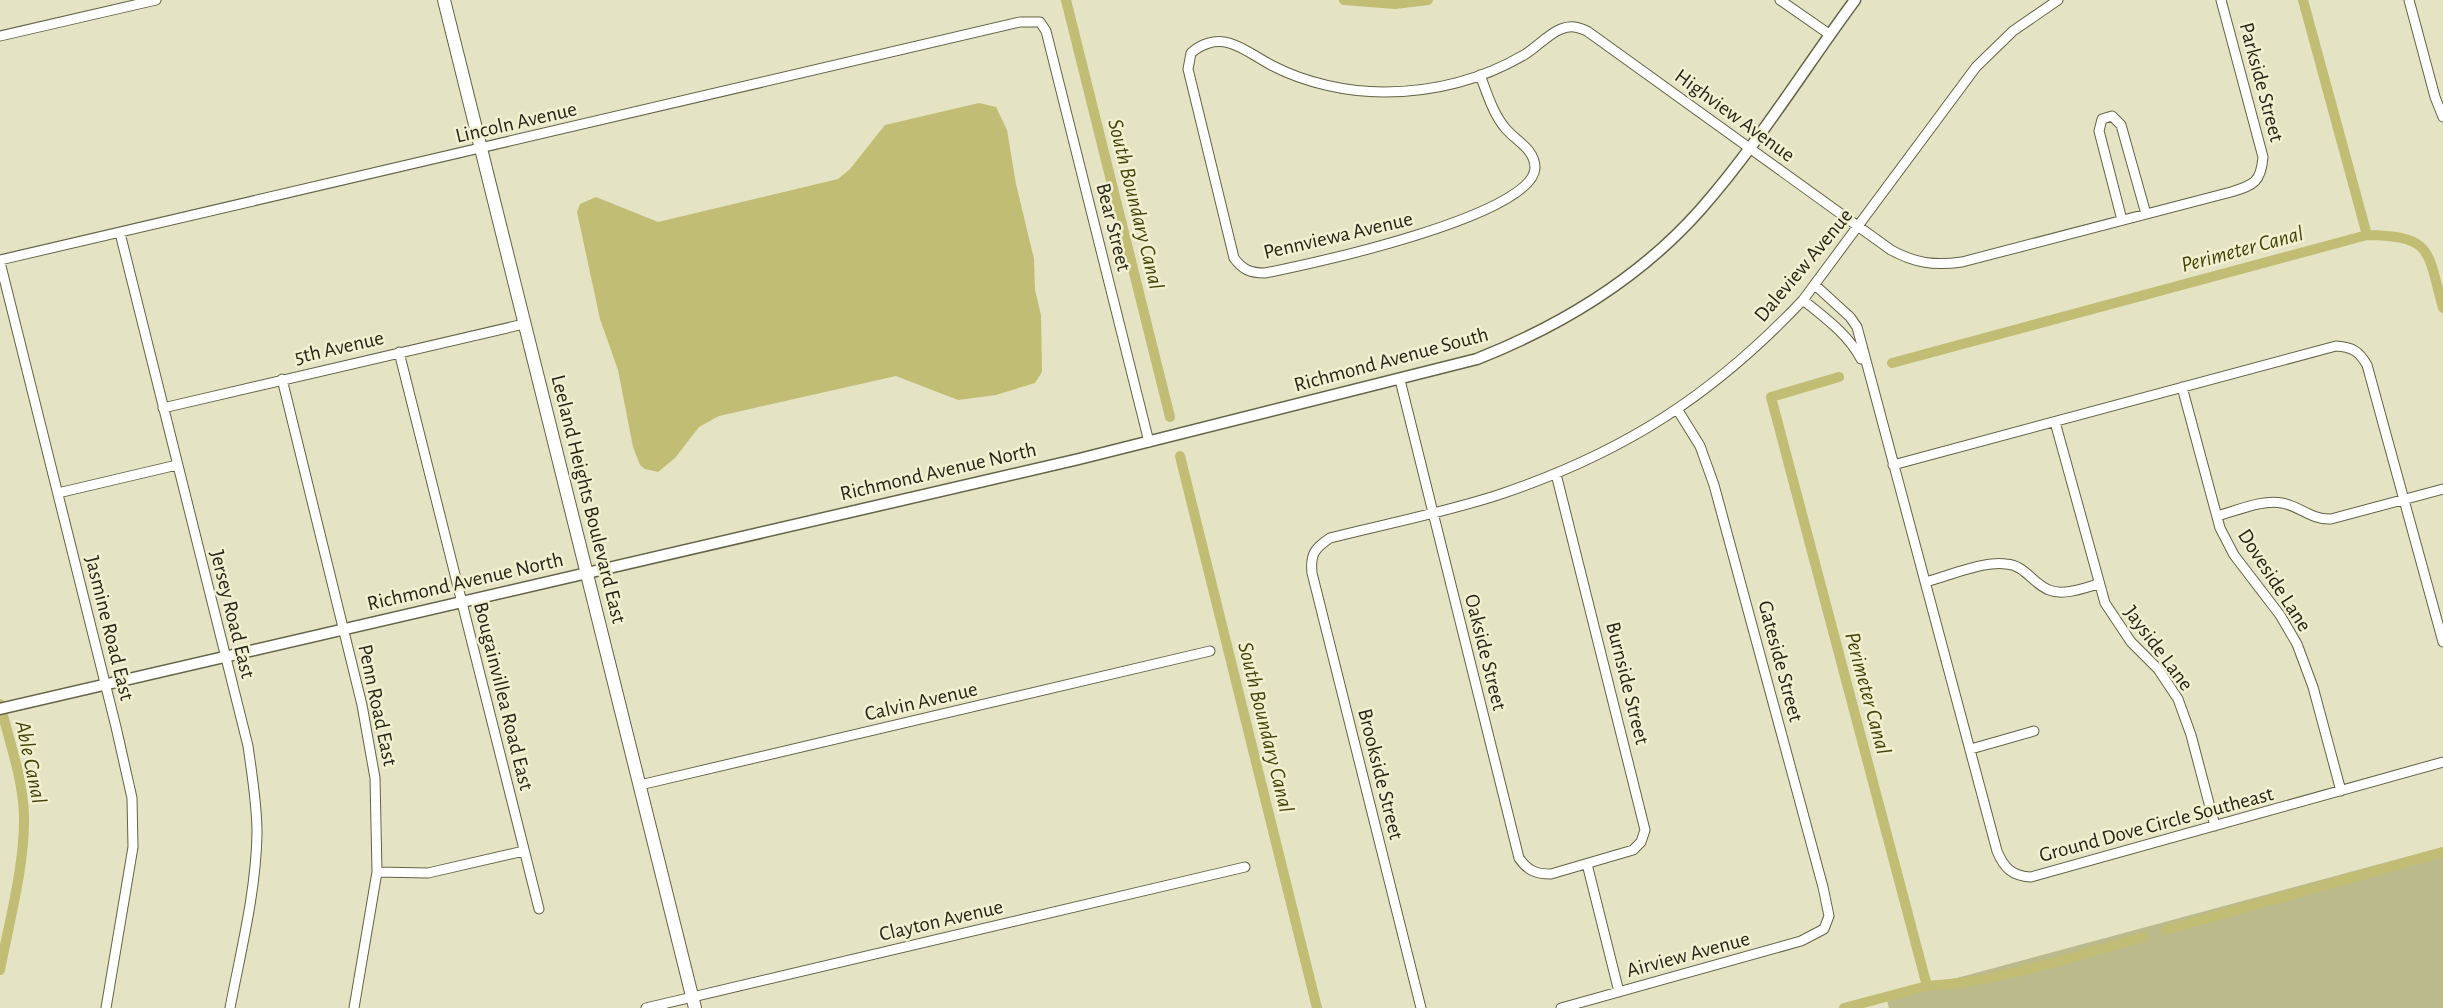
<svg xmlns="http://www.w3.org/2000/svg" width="2443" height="1008" font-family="'Alegreya Sans',sans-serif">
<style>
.green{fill:#bbba8d}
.water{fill:#c1bd75}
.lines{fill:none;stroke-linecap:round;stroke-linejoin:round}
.canal{stroke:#c1bd75;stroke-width:10}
.minor-casing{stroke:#646347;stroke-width:11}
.tertiary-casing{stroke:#646347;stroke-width:13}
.secondary-casing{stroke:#646347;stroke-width:14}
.minor{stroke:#fff;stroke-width:9}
.tertiary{stroke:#fff;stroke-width:10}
.secondary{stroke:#fff;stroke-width:12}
.labels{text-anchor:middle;stroke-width:5;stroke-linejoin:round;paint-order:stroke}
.street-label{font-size:21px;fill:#252519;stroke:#f1f0d0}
.water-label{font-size:22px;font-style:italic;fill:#454208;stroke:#f1f0d0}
</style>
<rect width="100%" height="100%" fill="#e4e3c3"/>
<!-- green -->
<path class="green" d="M 2443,847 L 2443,1008 L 1889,1008 L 1886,997 Z"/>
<!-- water -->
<path class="water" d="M 979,103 L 996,107 L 1007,130 L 1016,184 L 1034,259 L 1035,290 L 1041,315 L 1042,372 L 1035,383 L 996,395 L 958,400 L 896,376 L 719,416 L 699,427 L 675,458 L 658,472 L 645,469 L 640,465 L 633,447 L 618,370 L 600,319 L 577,212 L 580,204 L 596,197 L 658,222 L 838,179 L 850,169 L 885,125 Z"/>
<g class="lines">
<!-- canal -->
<path class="canal" d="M 1066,0 L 1170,417
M 1344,0 L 1395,4 L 1428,0
M 2367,235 C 2434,236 2427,251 2443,308
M 1892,363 L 2367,235 L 2303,0
M 1839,377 L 1771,397 L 1927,986 L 1844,1008
M 1180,456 L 1317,1008
M 0,704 C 9,741 23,778 24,816 C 25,864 9,923 0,970
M 2166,930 L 2443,852
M 1927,986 C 2001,982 2072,957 2143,937"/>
<!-- minor casing -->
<g class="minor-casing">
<path id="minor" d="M 1780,0 L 1829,34
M 2409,0 L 2435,97 L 2443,117
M 0,36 L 156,0
M 1480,75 C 1487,93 1493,114 1506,129 C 1516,141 1535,149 1535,168 C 1533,216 1308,265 1265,273 C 1250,273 1243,270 1234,258 L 1188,69 L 1191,53 C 1201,44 1215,39 1229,43 C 1244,47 1259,59 1273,66 C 1306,83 1347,92 1384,92 C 1433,92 1481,80 1524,55 C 1536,48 1548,34 1561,29 C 1571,25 1578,27 1587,31 L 1891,250 C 1915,263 1934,266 1962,262 L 2231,192 C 2254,185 2261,182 2263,157 L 2221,0
M 2122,220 L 2099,131 L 2102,119 L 2112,116 L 2121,125 L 2146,214
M 120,233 L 248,746 C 252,775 257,804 257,833 C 256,892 241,950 230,1008
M 0,260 L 1020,22 L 1040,22 L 1046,31 L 1149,442
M 0,262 L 116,727 L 132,798 L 133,847 L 106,1008
M 1815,285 L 1850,317 L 1857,327 L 1997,851 C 2004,868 2012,876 2031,877 L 2443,762
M 1803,300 C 1825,318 1848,334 1861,359
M 399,352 L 539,909
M 282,379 L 362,705 L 375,778 L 377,872 L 354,1008
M 1400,380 L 1519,858 C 1528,871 1536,874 1551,874 L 1633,850 L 1641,842 L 1645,830 L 1556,474
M 2182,387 L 2220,528 L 2234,555 L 2280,615 L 2297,644 L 2313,687 L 2341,791
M 163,408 L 524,324
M 2055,422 L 2105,603 L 2131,642 L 2158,669 L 2178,699 L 2191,735 L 2215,826
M 1893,465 L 2336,346 C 2352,347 2359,351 2367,365 L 2443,642
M 58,493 L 177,465
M 2217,516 C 2236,511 2262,499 2282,503 C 2300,506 2311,520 2331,519 L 2443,489
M 1925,582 C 1949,576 1982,561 2006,564 C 2025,565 2032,583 2049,590 C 2064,596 2084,588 2098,584
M 1971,749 L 2034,731
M 640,785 L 1210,651
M 1587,864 L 1619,992
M 377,872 L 428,873 L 524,851
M 646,1008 L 1245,867
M 1421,1008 L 1312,573 C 1310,554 1315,548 1330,538 C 1385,524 1447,512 1501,494 C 1625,452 1713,395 1803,300 L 1976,67 L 2013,31 L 2058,0
M 1561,1008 L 1801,941 L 1824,929 L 1829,916 L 1823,887 L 1714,485 L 1700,446 L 1677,409"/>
</g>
<!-- tertiary casing -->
<g class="tertiary-casing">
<path id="tertiary" d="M 0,709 L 1079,459 L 1477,359 C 1563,325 1640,278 1701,209 C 1758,144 1804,69 1855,0"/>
</g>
<!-- secondary casing -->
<g class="secondary-casing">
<path id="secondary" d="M 444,0 L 695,1008"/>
</g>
<!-- minor -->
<use href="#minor" class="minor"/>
<!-- tertiary -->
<use href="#tertiary" class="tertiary"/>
<!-- secondary -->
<use href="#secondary" class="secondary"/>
</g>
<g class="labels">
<!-- street labels -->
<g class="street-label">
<text transform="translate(2262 82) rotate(75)" y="7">Parkside Street</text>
<text transform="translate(1735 115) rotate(36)" y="7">Highview Avenue</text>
<text transform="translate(516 122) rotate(-13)" y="7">Lincoln Avenue</text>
<text transform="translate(1114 227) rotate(76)" y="7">Bear Street</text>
<text transform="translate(1338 235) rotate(-13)" y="7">Pennviewa Avenue</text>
<text transform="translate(1803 265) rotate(-50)" y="7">Daleview Avenue</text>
<text transform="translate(339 347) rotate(-13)" y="7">5th Avenue</text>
<text transform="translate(1391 359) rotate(-15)" y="7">Richmond Avenue South</text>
<text transform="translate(938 471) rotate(-13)" y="7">Richmond Avenue North</text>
<text transform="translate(589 499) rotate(76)" y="7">Leeland Heights Boulevard East</text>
<text transform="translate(2275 580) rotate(57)" y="7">Doveside Lane</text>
<text transform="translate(465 581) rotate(-13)" y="7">Richmond Avenue North</text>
<text transform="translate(233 614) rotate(76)" y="7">Jersey Road East</text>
<text transform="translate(110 628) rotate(76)" y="7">Jasmine Road East</text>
<text transform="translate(2159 648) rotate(53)" y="7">Jayside Lane</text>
<text transform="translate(1486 652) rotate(76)" y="7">Oakside Street</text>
<text transform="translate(1781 661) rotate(75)" y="7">Gateside Street</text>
<text transform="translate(1628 683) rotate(76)" y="7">Burnside Street</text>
<text transform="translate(504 696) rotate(76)" y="7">Bougainvillea Road East</text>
<text transform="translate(921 701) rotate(-13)" y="7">Calvin Avenue</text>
<text transform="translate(378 705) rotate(78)" y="7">Penn Road East</text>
<text transform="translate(1381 774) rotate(76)" y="7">Brookside Street</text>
<text transform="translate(2156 824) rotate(-15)" y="7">Ground Dove Circle Southeast</text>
<text transform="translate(941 920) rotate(-13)" y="7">Clayton Avenue</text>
<text transform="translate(1688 954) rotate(-15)" y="7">Airview Avenue</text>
</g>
<!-- water labels -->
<g class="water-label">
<text transform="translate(1137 204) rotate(76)" y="8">South Boundary Canal</text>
<text transform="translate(2242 248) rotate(-15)" y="8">Perimeter Canal</text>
<text transform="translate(1869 693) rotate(75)" y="8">Perimeter Canal</text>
<text transform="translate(1267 727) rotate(76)" y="8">South Boundary Canal</text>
<text transform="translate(32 762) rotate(78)" y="8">Able Canal</text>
</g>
</g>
</svg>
